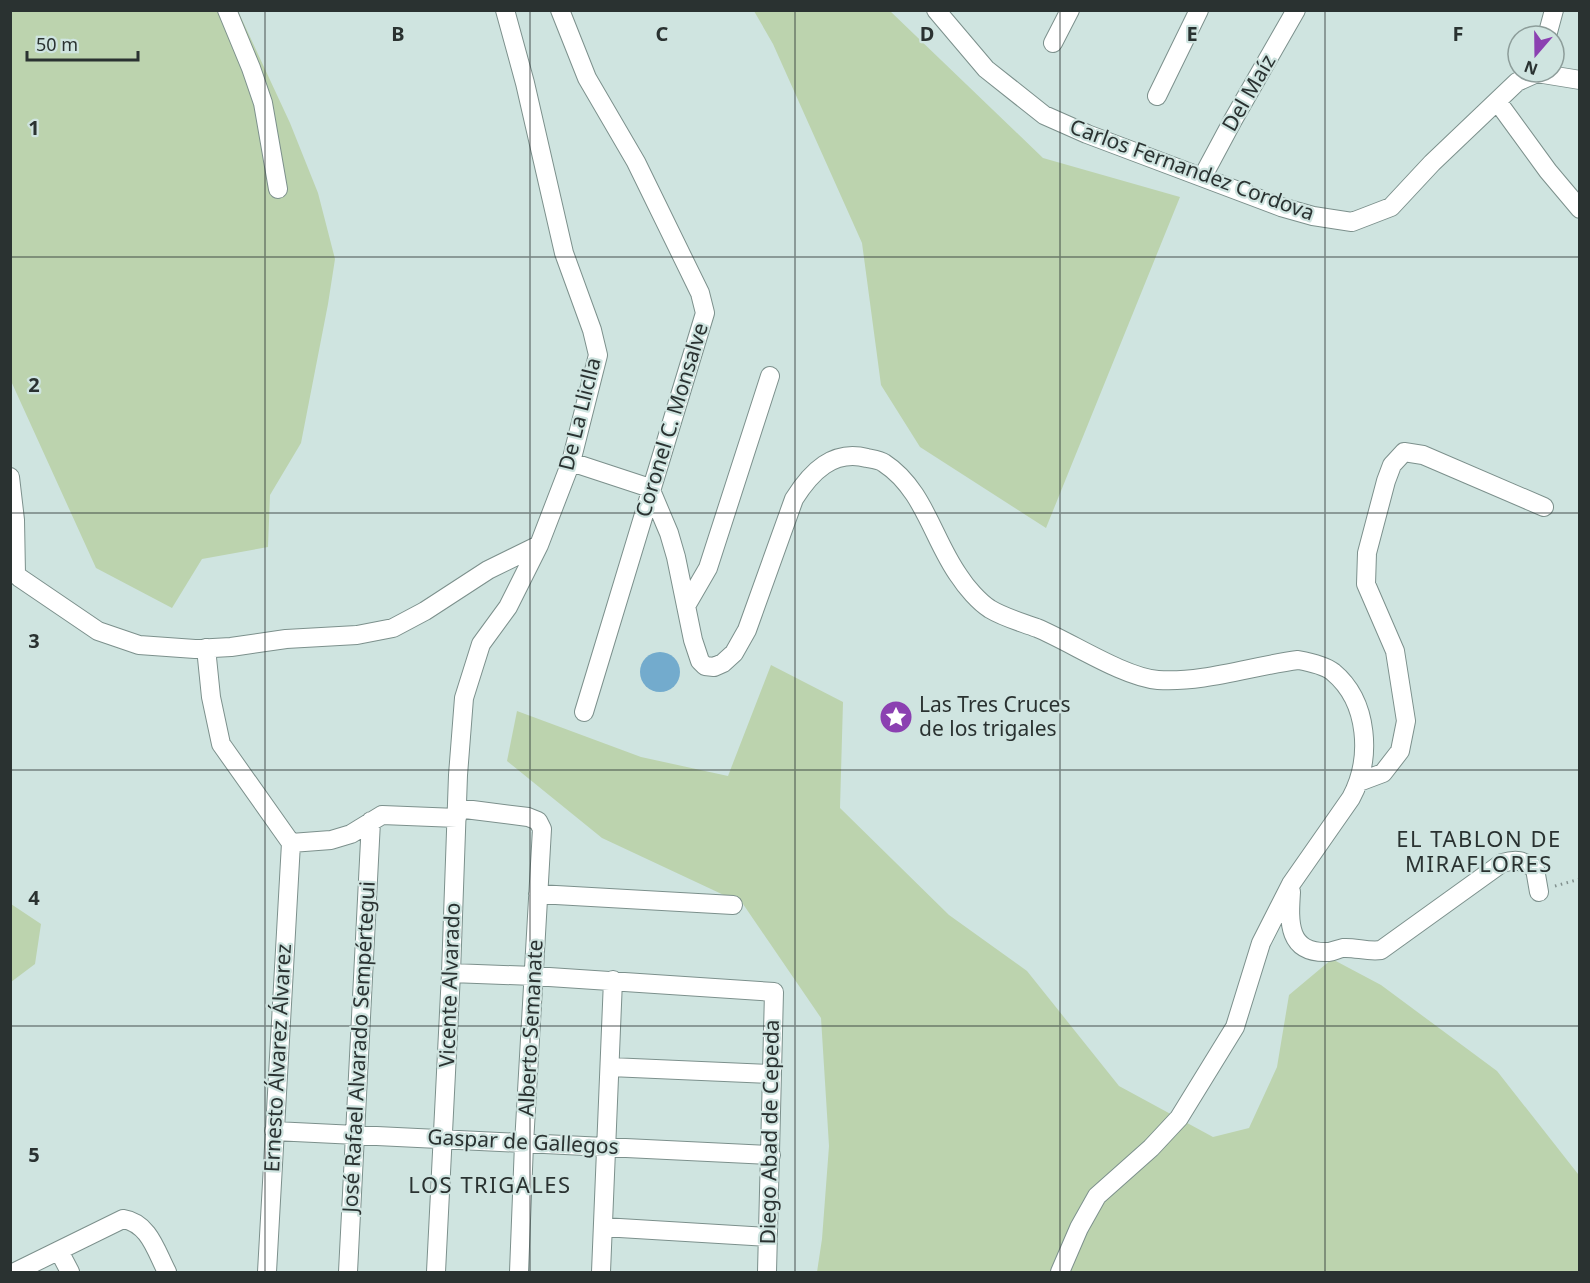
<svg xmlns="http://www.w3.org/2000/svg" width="1590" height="1283" font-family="'Noto Sans',sans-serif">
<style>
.green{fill:#bcd3ae}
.water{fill:#73abcd}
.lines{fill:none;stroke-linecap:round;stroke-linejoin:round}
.minor-casing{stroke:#7c908c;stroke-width:20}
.path{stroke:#81908e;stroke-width:3;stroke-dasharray:1.5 4.5;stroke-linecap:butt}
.minor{stroke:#fff;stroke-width:18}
.grid{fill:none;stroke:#2a3231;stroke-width:1.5;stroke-opacity:0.55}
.labels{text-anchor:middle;stroke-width:4.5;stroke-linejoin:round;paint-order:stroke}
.street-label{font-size:21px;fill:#2a3231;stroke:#cfe4e0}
.poi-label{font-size:21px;fill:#2a3231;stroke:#cfe4e0;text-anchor:start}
.neighbourhood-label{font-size:22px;letter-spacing:1.5px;fill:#2a3231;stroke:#cfe4e0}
.grid-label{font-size:20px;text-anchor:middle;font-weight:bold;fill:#2a3231;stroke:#cfe4e0;stroke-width:4.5;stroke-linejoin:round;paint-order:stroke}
</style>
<rect width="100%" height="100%" fill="#cfe4e0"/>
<!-- green -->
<path class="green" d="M 11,11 L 238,11 L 290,123 L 318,193 L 335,259 L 328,304 L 301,443 L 270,495 L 268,547 L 202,559 L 172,608 L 96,568 L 11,381 Z
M 754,11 L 890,11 L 1043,158 L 1180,197 L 1046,528 L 920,447 L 881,385 L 862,243 L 773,44 Z
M 771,665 L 843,702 L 840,808 L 949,915 L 1027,971 L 1119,1086 L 1213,1137 L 1249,1128 L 1277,1067 L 1289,995 L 1332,959 L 1381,985 L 1497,1071 L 1578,1174 L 1579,1272 L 817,1272 L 822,1239 L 829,1146 L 821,1018 L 743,904 L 602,838 L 507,761 L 517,711 L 641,757 L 728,776 Z
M 11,904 L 41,924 L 35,964 L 11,982 Z"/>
<!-- water -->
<path class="water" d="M640 672a20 20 0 1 1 40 0a20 20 0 1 1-40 0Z"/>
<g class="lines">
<!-- minor casing -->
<g class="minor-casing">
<path id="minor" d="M 227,10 L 251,68 L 263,103 L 278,189
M 560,10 L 587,78 L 636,162 L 700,293 L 705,313 L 584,712
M 936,10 L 986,69 L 1044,115 L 1087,134 L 1281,207 L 1313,216 L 1352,222 L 1391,207 L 1432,163 L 1517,82 L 1537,73 L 1580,80
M 1547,36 L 1554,10
M 1053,43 L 1070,10
M 1157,96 L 1199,10
M 1497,101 L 1548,171 L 1580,209
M 1203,176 L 1233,120 L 1296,10
M 571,462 L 650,488
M 10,477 L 15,520 L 16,574
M 650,488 L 669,533 L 676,557 L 693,640 L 700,661 L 705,666 L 714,667 L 723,663 L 734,653 L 747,630 L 794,499 C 811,472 833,449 867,458 C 872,459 880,460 884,463 C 924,489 933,540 959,576 C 966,587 979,602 990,609 C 1005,618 1021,622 1037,628 C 1071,642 1123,677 1158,680 C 1204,683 1252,666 1298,660 C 1309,662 1324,665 1333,672 C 1369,702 1372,759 1351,798 L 1291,884 L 1261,943 L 1235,1027 L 1179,1118 L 1151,1148 L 1097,1196 L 1079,1228 L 1060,1272
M 10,569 L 20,578 L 98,631 L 139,645 L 195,649 L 231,647 L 286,639 L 357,635 L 393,628 L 425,611 L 488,570 L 539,545
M 686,606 L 708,568 L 770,376
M 206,648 L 211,697 L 221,744 L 291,843
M 1359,782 L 1383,773 L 1400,751 L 1406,721 L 1395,651 L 1366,584 L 1367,553 L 1386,481 L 1392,465 L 1404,452 L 1423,455 L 1544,507
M 457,808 L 528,817 L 538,821 L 542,829 L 524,1144 L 519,1272
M 291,843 L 331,840 L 351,834 L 382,815 L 457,818
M 1291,892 C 1289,922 1287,954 1329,952 C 1334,951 1338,949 1343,948 C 1355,947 1368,952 1381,950 L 1502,863 C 1516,859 1523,860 1535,869 L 1539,892
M 538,894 L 733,905
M 451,973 L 534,976 L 774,992 L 767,1272
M 610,1067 L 772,1074
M 274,1131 L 771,1155
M 603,1227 L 768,1237
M 59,1251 L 70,1272
M 15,1272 L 123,1219 C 149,1223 156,1251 167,1272
M 267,1272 L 291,843
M 348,1272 L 371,821
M 436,1272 L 451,973 L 458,775 L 464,698 L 481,644 L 508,607 L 539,545 L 571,462 L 598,355 L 592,330 L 564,253 L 525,83 L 505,10
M 601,1272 L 613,980"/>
</g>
<!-- path -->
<path class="path" d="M 1555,886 L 1580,879"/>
<!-- minor -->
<use href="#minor" class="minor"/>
</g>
<!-- grid -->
<path class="grid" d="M 265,10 L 265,1272M 530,10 L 530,1272M 795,10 L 795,1272M 1060,10 L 1060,1272M 1325,10 L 1325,1272M 10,257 L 1580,257M 10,513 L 1580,513M 10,770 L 1580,770M 10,1026 L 1580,1026"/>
<!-- icons -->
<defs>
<g id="sight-disc" transform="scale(1.725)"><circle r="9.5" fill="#8b40b1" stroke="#cfe4e0"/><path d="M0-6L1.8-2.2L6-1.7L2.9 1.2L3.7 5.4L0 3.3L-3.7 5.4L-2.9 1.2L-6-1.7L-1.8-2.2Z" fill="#fff"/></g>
</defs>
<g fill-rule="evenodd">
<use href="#sight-disc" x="896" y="717"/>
</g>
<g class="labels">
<!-- street labels -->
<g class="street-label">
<text transform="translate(1249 93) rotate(-60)" y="7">Del Maíz</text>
<text transform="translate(1192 170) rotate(20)" y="7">Carlos Fernandez Cordova</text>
<text transform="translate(580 414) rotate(-76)" y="7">De La Lliclla</text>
<text transform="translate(672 420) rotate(-73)" y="7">Coronel C. Monsalve</text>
<text transform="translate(450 985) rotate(-88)" y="7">Vicente Alvarado</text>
<text transform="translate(531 1028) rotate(-87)" y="7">Alberto Semanate</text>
<text transform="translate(359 1047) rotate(-87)" y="7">José Rafael Alvarado Sempértegui</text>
<text transform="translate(278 1058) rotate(-87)" y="7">Ernesto Álvarez Álvarez</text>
<text transform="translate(770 1132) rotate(-89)" y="7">Diego Abad de Cepeda</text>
<text transform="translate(523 1142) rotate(3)" y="7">Gaspar de Gallegos</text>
</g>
<!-- poi labels -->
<g class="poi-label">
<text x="919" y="712">Las Tres Cruces<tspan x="919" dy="24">de los trigales</tspan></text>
</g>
<!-- neighbourhood labels -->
<g class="neighbourhood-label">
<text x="1479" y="847">EL TABLON DE<tspan x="1479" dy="25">MIRAFLORES</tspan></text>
<text x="490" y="1193">LOS TRIGALES</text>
</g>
</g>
<g class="grid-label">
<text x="398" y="41">B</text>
<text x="662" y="41">C</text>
<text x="927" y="41">D</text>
<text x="1192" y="41">E</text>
<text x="1458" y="41">F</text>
<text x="34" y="135">1</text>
<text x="34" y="392">2</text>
<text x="34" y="648">3</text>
<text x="34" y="905">4</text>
<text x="34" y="1162">5</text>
</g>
<!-- border -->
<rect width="1590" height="1283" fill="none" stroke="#2a3231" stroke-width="24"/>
<!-- north arrow -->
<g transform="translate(1536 54) rotate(200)"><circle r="28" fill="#cfe4e0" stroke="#8d9d9a" stroke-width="1.5"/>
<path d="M0-4.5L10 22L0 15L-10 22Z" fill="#8b40b1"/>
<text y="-9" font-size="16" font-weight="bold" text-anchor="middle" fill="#2a3231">N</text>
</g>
<!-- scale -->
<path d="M27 51v9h111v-9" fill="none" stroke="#2a3231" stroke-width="3"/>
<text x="36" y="51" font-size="18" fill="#2a3231" stroke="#cfe4e0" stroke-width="4.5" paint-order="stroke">50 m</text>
</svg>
